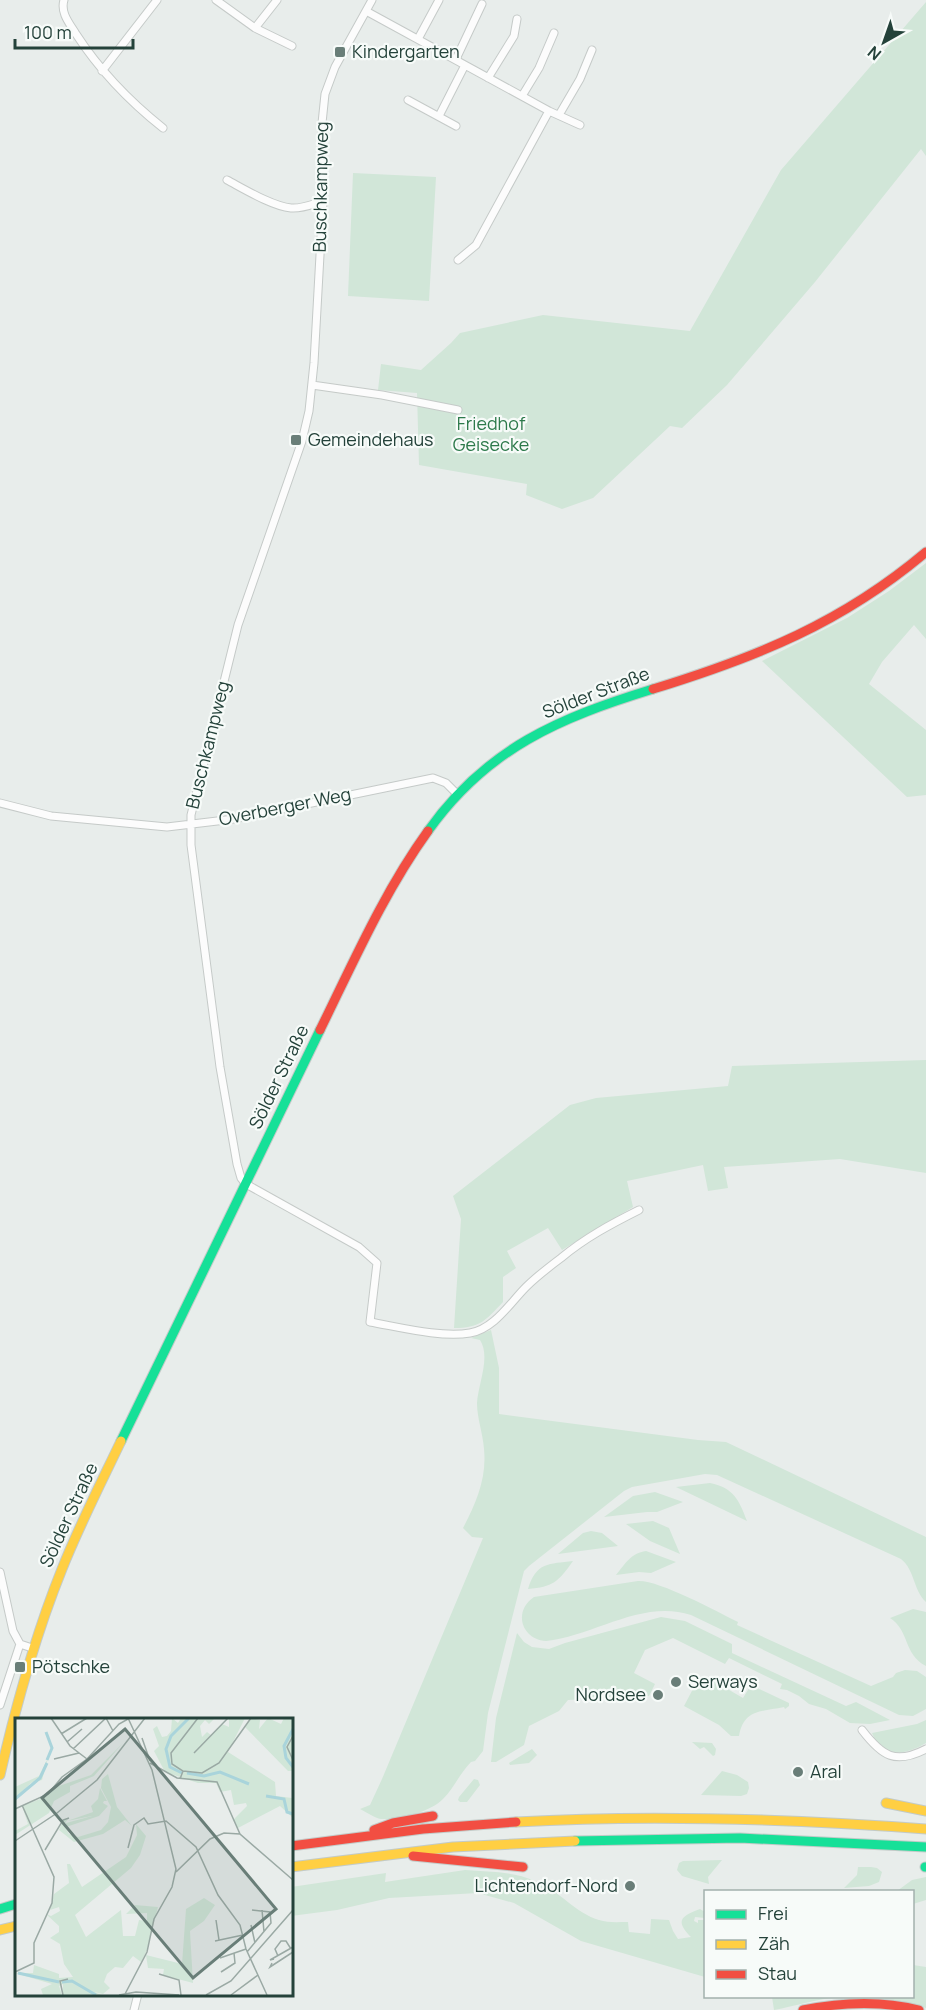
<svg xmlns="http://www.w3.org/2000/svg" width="926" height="2010" font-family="Manrope,sans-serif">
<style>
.green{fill:#d1e6d8}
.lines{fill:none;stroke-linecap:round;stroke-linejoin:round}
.street-casing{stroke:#c5cac8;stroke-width:9}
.fast-casing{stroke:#c3cbc8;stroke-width:11}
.slow-casing{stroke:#c3cbc8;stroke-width:11}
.jam-casing{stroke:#c3cbc8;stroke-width:11}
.street{stroke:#fcfcfc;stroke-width:7}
.fast{stroke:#16e098;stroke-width:9}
.slow{stroke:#ffcf43;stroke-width:9}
.jam{stroke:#f24e42;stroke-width:9}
.poi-dot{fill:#697e78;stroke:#f7fbf9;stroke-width:2}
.labels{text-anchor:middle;stroke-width:4.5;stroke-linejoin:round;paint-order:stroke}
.poi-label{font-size:18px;fill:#24423a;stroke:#f7fbf9;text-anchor:start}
.street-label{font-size:18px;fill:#24423a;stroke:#f7fbf9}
.park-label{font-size:18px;fill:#2d7a4b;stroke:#f7fbf9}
.inset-river{fill:none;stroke:#a9d4db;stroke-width:3}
.inset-road{fill:none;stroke:#9aa9a4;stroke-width:1.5}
.view{fill:#697e78;fill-opacity:0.15;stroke:#697e78;stroke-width:3}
.inset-edge{fill:none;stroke:#24423a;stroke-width:3}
</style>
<rect width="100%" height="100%" fill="#e8edeb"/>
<!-- green -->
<path class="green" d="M 926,2 L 926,156 L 921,149 L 815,282 L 727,385 L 682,428 L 670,426 L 593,498 L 562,509 L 526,495 L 527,484 L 419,465 L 417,393 L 378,390 L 381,364 L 421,370 L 451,343 L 460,333 L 543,315 L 690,331 L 781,170 Z
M 353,173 L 436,177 L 429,301 L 348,296 Z
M 926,563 L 926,639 L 914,625 L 882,662 L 869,684 L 926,730 L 926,795 L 907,797 L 762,661 L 847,618 L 889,591 Z
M 926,1060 L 926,1173 L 840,1159 L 724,1167 L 728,1188 L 708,1191 L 703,1165 L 627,1181 L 633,1207 L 562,1250 L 548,1228 L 507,1251 L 516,1268 L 503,1277 L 503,1302 C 485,1321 480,1328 454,1328 L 461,1219 L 453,1196 L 570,1105 L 596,1098 L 728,1086 L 732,1066 Z
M 491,1330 L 499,1368 L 499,1414 L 698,1440 L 726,1442 L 926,1537 L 926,1602 C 913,1590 915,1570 901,1559 L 717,1475 L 705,1474 L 632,1487 L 624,1491 L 529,1566 L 524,1571 L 488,1713 L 483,1751 L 475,1761 L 471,1762 C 460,1773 454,1788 443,1799 C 430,1812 400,1820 381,1819 C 375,1818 366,1812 360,1809 L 370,1805 L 382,1779 L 483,1538 L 472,1537 L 463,1528 C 476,1503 487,1478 484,1449 C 483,1434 477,1418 477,1403 C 478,1384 491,1357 480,1340 L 471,1338 Z
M 710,1483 C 734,1488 739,1500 747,1521 L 676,1487 Z
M 655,1492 L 683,1502 L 657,1512 L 647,1512 L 604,1517 L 633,1496 Z
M 653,1521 L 669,1528 L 680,1554 L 650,1541 L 626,1524 Z
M 591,1531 L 602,1533 L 618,1546 L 558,1554 L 583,1533 Z
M 646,1551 L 676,1562 L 651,1573 L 639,1572 L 616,1575 C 625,1564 631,1553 646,1551 Z
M 573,1561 C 558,1582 553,1587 528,1589 C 536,1562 549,1564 573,1561 Z
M 638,1581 C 659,1580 716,1611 738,1622 L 737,1625 L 871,1686 L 893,1677 L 896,1673 L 905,1670 L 917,1671 L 926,1677 L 926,1709 L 913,1716 L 899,1715 L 691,1615 C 642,1599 594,1636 546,1641 C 521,1639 513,1611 534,1597 Z
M 913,1609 L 926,1612 L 926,1666 C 903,1654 910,1631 890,1618 Z
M 661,1617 L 685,1621 L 732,1644 L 732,1653 L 846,1706 L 856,1702 L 890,1720 L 870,1724 L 850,1723 L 826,1709 L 809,1704 L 799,1696 L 787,1690 L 780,1689 L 782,1684 L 729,1658 L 725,1664 L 673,1638 L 645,1650 L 634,1673 L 655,1684 L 649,1696 L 568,1700 L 559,1711 L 529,1726 L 524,1745 L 496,1762 L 491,1762 L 496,1718 L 517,1633 L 524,1642 L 532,1647 L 549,1649 L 565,1643 Z
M 705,1676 L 743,1698 L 751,1685 L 789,1703 L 789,1706 L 785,1709 L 784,1707 C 761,1712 744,1709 739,1736 L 731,1736 L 719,1725 L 684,1706 L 694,1687 L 699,1689 Z
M 926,1720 L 926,1743 C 905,1755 883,1760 872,1733 L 917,1724 Z
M 692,1742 L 712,1743 L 716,1749 L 715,1755 L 713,1756 L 704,1747 L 700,1749 Z
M 532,1749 L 537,1755 L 529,1763 L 510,1765 L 509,1763 Z
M 722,1771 L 737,1775 L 748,1782 L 749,1788 L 747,1794 L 741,1796 L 701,1795 Z
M 474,1779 L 478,1780 L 480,1785 L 467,1802 L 460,1802 L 458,1800 L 459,1797 Z
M 722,1860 L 708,1877 L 709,1884 L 682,1876 L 677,1870 L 679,1863 L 683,1861 Z
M 858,1867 L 871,1867 L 877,1868 L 882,1872 L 879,1882 L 869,1886 L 844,1888 L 857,1875 Z
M 465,1870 C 489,1872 513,1871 535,1881 C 559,1890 575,1913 599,1920 C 608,1923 618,1922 628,1922 L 629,1932 L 650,1934 L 651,1919 L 669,1920 L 673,1931 L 678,1939 L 691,1937 C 674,1920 682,1916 700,1909 L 705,1912 L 705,1918 L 695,1917 L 694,1921 L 698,1923 L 698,1920 L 705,1920 L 705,1977 L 581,1941 L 514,1903 L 478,1893 L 389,1898 L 337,1910 L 291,1916 L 291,1887 L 386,1873 L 385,1882 Z
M 926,1877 L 926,1900 L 913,1904 L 912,1892 L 897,1891 L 912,1880 Z
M 913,1965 L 926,1967 L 926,2008 C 898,1999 868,1995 839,1997 C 817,1999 795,2006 774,2010 L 772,1997 L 912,1996 Z"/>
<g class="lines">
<!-- street casing -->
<g class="street-casing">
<path id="street" d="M 64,0 C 60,13 70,24 76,34 C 100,71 129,101 163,128
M 216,0 L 255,28 L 292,46
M 372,0 L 335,67 L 325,94 L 322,123 L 323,201 L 314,363 L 309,411 L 302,441 L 238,625 L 191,815 L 191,845 L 220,1067 L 237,1164 L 241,1178 L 246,1184 L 359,1247 L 377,1263 L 370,1322 C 399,1327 441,1338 470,1333 C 494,1329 510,1303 526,1287 C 536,1277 549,1267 561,1258 C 585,1238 611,1224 639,1210
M 366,11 L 549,111 L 580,125
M 255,28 L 277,0
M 418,39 L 439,0
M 456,59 L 482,4
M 102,71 L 157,0
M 488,78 L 514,36 L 517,19
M 522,96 L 539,68 L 554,33
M 408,100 L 456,126
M 559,115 L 580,79 L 592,50
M 439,116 L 465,65
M 227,180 C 244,189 272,206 291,208 C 302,209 313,204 323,201
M 458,260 L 476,245 L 549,111
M 312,385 L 382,395 L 458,410
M 0,803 L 51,816 L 167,827 L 234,819 L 433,778 L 446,783 L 457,794
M 0,1572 L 13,1631 L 20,1644 L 32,1648
M 0,1705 L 20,1644
M 862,1730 C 882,1756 895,1765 926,1749
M 134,2010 L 138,1994"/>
</g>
<!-- fast casing -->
<g class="fast-casing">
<path id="fast" d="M 428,831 C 487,748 559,718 653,689
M 121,1441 L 320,1030
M 575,1841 L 740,1838 L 926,1847
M 925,1867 L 926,1867
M 0,1909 L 16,1904"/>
</g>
<!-- slow casing -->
<g class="slow-casing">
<path id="slow" d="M 0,1775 C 16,1705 35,1636 62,1569 C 79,1526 101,1483 121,1441
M 886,1803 L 926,1811
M 516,1822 C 653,1814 790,1819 926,1829
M 291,1867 L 453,1847 L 575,1841
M 0,1930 L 16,1926"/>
</g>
<!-- jam casing -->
<g class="jam-casing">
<path id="jam" d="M 653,689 C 757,657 842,623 926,552
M 320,1030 C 353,963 384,892 428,831
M 374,1830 L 393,1823 L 433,1816
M 291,1846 L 423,1829 L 516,1822
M 413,1856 L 523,1867
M 803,2010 C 842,2002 880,2000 919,2010"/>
</g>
<!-- street -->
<use href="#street" class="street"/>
<!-- fast -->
<use href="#fast" class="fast"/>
<!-- slow -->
<use href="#slow" class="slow"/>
<!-- jam -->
<use href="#jam" class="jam"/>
</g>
<!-- markers -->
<g class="poi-dot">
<rect x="334" y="46" width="12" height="12" rx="3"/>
<rect x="290" y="434" width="12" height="12" rx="3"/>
<rect x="14" y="1661" width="12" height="12" rx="3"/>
<circle cx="676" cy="1682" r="6"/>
<circle cx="658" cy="1695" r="6"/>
<circle cx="798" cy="1772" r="6"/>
<circle cx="630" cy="1886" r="6"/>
</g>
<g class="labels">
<!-- poi labels -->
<g class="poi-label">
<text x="352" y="58">Kindergarten</text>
<text x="308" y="446">Gemeindehaus</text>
<text x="32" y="1673">Pötschke</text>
<text x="688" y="1688">Serways</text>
<text x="646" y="1701" text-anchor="end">Nordsee</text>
<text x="810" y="1778">Aral</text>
<text x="618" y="1892" text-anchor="end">Lichtendorf-Nord</text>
</g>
<!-- street labels -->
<g class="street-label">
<text transform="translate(321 187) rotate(-89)" y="6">Buschkampweg</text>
<text transform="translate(596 693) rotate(-21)" y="6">Sölder Straße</text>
<text transform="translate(208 745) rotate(-76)" y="6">Buschkampweg</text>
<text transform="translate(285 807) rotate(-11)" y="6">Overberger Weg</text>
<text transform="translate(279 1077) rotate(-64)" y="6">Sölder Straße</text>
<text transform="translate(69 1515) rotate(-65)" y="6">Sölder Straße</text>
</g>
<!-- park labels -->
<g class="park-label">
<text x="491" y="430">Friedhof<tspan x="491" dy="21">Geisecke</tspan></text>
</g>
</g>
<!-- overview -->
<g transform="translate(15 1718)">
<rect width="278" height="278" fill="#e8edeb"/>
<path d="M 157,0 L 163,5 L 166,0 L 200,0 L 194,6 L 190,2 L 185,8 L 187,19 L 192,14 L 196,17 L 207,6 L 214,9 L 214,0 L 230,0 L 213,34 L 260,64 L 261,78 L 277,80 L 277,99 L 265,88 L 223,110 L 218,102 L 232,88 L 231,85 L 219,87 L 216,72 L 205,74 L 201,65 L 183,65 L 150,54 L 139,33 L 144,28 L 138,11 L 142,8 L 147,19 L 152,18 L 156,13 ZM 236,0 L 245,2 L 244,11 L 253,0 L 266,6 L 269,0 L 277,1 L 277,53 L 273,53 L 230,9 ZM 108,25 L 79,58 L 55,68 L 55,74 L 39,83 L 34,95 L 0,117 L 0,113 L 13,106 L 7,88 L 30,79 L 41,69 L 76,57 ZM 33,40 L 27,62 L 16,65 L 0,82 L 0,69 L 24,58 ZM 93,56 L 102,89 L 117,108 L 110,102 L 88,116 L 59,124 L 44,112 L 48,102 L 53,101 L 49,107 L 54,116 L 63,119 L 86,112 L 93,104 L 96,89 L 86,70 L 87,61 ZM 85,70 L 92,83 L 89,83 L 88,85 L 93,88 L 84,98 L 51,109 L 51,105 L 77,98 L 52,103 L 78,94 L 76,88 L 83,81 ZM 121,106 L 131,118 L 125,137 L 116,150 L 60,197 L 71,219 L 106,192 L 108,218 L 120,218 L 124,202 L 132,203 L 132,195 L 111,196 L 120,187 L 143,189 L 131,234 L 126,244 L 118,238 L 108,250 L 100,249 L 92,256 L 89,264 L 95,270 L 88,276 L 79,274 L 87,277 L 48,277 L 48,266 L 44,268 L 47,277 L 28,277 L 26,271 L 37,266 L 0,255 L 18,255 L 19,247 L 44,256 L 44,260 L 58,259 L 49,246 L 45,226 L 35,220 L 44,214 L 44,208 L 31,196 L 36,198 L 45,193 L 44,189 L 35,192 L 39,176 L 54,165 L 52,146 L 55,146 L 67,169 L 111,139 L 122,117 ZM 189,180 L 200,187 L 189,203 L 175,213 L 178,265 L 148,257 L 149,251 L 133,250 L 131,237 L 167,246 L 171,191 Z" fill="#d1e6d8"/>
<path class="inset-river" d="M 278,11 L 269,28 L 271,40 L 278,49M 31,14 L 37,30 L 32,42M 167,55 L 155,49 L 151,31 L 156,18 L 174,0M 172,55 L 189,58 L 205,54 L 234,66M 251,78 L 269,81 L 272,94 L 278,96M 0,81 L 25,60 L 32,45M 3,255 L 44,264M 47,264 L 57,263 L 81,277"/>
<path class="inset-road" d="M 36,0 L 55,28 L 72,41M 46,16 L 72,0M 278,18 L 272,29 L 278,42M 127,20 L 135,43M 52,24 L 67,11M 58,31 L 91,0 L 98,13M 179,35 L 213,0M 39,41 L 64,35M 135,45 L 162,60 L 202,64 L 225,116 L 278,162M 168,53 L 187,55 L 204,45 L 236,0M 165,61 L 168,53 L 157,46 L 156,35 L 183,0M 0,91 L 33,76 L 47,59 L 72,41 L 104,6 L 113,1M 0,123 L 42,95 L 82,62 L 130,0M 113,130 L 119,107 L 129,100 L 133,106 L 151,103 L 181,129 L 203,177 L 225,207 L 231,231 L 252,277M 30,132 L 48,102 L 54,100M 161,154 L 195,121 L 209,115 L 225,116M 247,192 L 249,214M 201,202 L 204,222M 236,207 L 240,225M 200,223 L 228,217M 232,234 L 256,205 L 255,194 L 237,192M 263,238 L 260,231 L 266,223 L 271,223 L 276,231M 205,240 L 231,231M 259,241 L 255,242 L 278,229M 257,245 L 255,249 L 278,234M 0,254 L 19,245 L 19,225 L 37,185 L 39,159 L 7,87M 206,254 L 220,245 L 219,235M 144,256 L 164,262 L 166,277M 110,276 L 132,234 L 139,201 L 157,169 L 161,151 L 137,52 L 113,0M 48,277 L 45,263 L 53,261M 104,277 L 121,274 L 164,277M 191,277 L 216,263 L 278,192M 216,277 L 243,257"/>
<path class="view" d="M 110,11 L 261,191 L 178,260 L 27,80 Z"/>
<rect width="278" height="278" class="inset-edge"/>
</g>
<!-- legend -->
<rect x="704" y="1890" width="210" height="108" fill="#f7fbf9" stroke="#a3b1ad" stroke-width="1.5"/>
<rect x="716" y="1910" width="30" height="9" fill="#16e098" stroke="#a3b1ad" stroke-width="1.5"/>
<text x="758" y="1920" font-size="18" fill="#24423a">Frei</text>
<rect x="716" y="1940" width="30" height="9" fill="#ffcf43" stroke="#a3b1ad" stroke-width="1.5"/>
<text x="758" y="1950" font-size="18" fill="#24423a">Zäh</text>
<rect x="716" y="1970" width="30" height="9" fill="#f24e42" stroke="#a3b1ad" stroke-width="1.5"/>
<text x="758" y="1980" font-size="18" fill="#24423a">Stau</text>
<!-- north arrow -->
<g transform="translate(884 42) rotate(220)" stroke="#f7fbf9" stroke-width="4.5" paint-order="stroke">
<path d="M0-4.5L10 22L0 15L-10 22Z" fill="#24423a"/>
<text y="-9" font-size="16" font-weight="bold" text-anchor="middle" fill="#24423a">N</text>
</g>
<!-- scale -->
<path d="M15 39v9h118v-9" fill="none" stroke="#24423a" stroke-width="3"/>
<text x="24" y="39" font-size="18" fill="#24423a" stroke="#f7fbf9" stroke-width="4.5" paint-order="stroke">100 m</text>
</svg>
